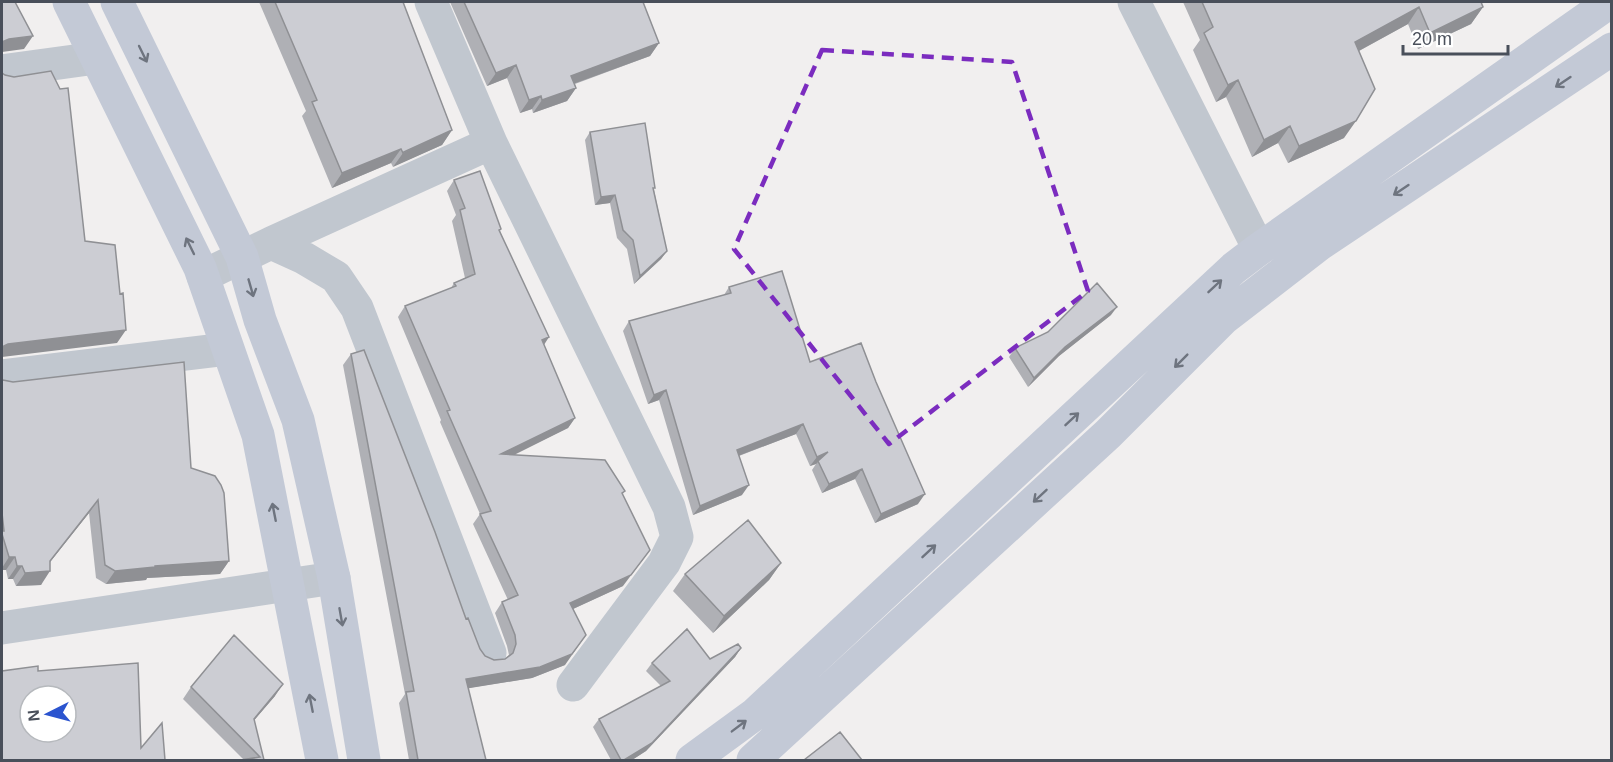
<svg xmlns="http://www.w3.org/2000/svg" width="1613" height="762" font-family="Arial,sans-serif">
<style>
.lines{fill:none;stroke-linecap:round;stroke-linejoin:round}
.street{stroke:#c1c7cf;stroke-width:33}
.secondary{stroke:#c3c9d6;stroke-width:33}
.wall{fill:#afb0b5}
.shaded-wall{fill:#8f9094}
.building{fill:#cccdd3;stroke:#8f9094;stroke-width:1.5;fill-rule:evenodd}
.oneway{stroke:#6e747f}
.marked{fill:none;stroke:#7b2cbf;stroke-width:4.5;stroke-dasharray:12 8;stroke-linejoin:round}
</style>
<rect width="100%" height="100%" fill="#f1efef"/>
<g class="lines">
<!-- street -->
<path class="street" d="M 431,2 L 491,143 L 669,507 L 677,537 L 664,563 L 573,685
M 1134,2 L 1259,249
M 2,71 L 96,58
M 271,243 L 304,258 L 336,277 L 357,308 L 490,653
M 203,276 L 271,243 L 491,143
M 2,376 L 227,349
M 2,628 L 334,578"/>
<!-- secondary -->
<path class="secondary" d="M 69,2 L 200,268 L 258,435 L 322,760
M 117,2 L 242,257 L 260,320 L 298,420 L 334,578 L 364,760
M 692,760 L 755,714 L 1234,268 L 1259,249 L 1610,2
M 753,760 L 1108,434 L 1223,319 L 1320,244 L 1612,49"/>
</g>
<!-- wall -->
<path class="wall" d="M 259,2 L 403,2 L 452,130 L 442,145 L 394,166 L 393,167 L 391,163 L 332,188 L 302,116 L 306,111 Z
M 450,2 L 643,2 L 659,43 L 650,56 L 575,84 L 576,88 L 567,101 L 533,113 L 532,109 L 520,113 L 507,78 L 487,86 Z
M 1183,2 L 1481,2 L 1483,7 L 1471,24 L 1418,49 L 1408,24 L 1359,51 L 1344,138 L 1288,163 L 1278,143 L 1252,157 L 1226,97 L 1216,102 L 1193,50 L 1200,40 Z
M 590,132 L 654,190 L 667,251 L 661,259 L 634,284 L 627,249 L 617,238 L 610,203 L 595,205 L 585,140 Z
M 454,180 L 501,229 L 500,231 L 544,345 L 575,418 L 568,428 L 514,454 L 625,491 L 622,495 L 623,586 L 573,609 L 565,665 L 532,678 L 468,688 L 486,760 L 409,760 L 399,703 L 405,694 L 343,365 L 351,354 L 480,649 L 485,656 L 494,660 L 505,659 L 509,655 L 507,646 L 495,613 L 502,602 L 508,600 L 473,524 L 480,514 L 440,422 L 441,420 L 398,317 L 405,306 L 451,288 L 454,283 L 465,278 L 452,221 L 456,215 L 447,191 Z
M 729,287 L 810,362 L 918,504 L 875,523 L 855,479 L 822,493 L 812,470 L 816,464 L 810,466 L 796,434 L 739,456 L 742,495 L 693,515 L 659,400 L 648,404 L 623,331 L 629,321 L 724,295 Z
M 1111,315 L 1059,356 L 1028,387 L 1009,357 L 1015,348 Z
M 2,379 L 191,468 L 229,561 L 220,574 L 147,578 L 146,580 L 106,584 L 96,578 L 89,513 L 50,562 L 41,585 L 16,586 L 13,579 L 8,579 L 6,570 L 2,570 Z
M 781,563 L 769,580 L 713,633 L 673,591 L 685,574 Z
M 741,648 L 735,657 L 646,751 L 632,760 L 611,760 L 593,727 L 599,719 L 661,686 L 646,671 L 652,663 L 710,659 Z
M 191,687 L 275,696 L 254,720 L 264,760 L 244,760 L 183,699 Z"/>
<!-- shaded-wall -->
<path class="shaded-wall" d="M 1419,7 L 1408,24 L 1344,59 L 1355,42 Z
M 1483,7 L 1471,24 L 1418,49 L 1430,33 Z
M 33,36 L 24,49 L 2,52 L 2,42 L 9,39 Z
M 659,43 L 650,56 L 562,88 L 571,76 Z
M 516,65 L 507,78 L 487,86 L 496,73 Z
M 1238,80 L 1226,97 L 1216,102 L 1228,85 Z
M 576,88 L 567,101 L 533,113 L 542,100 Z
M 541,96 L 532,109 L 520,113 L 529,100 Z
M 1356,121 L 1344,138 L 1288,163 L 1299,146 Z
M 1290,126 L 1278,143 L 1252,157 L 1264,140 Z
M 452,130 L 442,145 L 393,167 L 403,153 Z
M 401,149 L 391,163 L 332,188 L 342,173 Z
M 615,195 L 610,203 L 595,205 L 601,197 Z
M 667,251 L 661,259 L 634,284 L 640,276 Z
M 1117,307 L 1111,315 L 1059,356 L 1028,387 L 1034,378 L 1065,347 Z
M 126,330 L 117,343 L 2,357 L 2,347 L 8,344 Z
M 549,337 L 542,348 L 542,340 Z
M 666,390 L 659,400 L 648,404 L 654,395 Z
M 575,418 L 568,428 L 494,465 L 501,454 Z
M 803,424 L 796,434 L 730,459 L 737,450 Z
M 828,452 L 816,464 L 810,466 L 817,457 Z
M 862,469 L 855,479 L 822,493 L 829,484 Z
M 749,485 L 742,495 L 693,515 L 700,506 Z
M 925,494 L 918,504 L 875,523 L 881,514 Z
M 98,500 L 89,513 L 42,572 L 50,571 L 41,585 L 16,586 L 25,573 L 50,561 Z
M 650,550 L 623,586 L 562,614 L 570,603 Z
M 9,557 L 15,557 L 6,570 L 2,570 L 2,568 Z
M 229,561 L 220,574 L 147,578 L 146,580 L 106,584 L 115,571 L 155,566 Z
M 781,563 L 769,580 L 713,633 L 724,616 Z
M 17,566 L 22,566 L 13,579 L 8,579 Z
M 586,635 L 565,665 L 532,678 L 458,690 L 466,679 Z
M 741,648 L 735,657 L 646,751 L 632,760 L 624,760 Z
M 283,684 L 275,696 L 246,730 L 254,719 Z"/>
<!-- building -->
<path class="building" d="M 2,2 L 15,2 L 33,36 L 9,39 L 2,42 Z
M 275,2 L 403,2 L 452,130 L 404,152 L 403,153 L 401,149 L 342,173 L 312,102 L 317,100 Z
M 464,2 L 643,2 L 659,43 L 571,76 L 576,88 L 542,100 L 541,96 L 529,100 L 516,65 L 496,73 Z
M 1202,2 L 1481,2 L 1483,7 L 1430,33 L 1419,7 L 1355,42 L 1375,89 L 1356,121 L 1299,146 L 1290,126 L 1264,140 L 1238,80 L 1228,85 L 1204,33 L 1213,27 Z
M 51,71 L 60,89 L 68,88 L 85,241 L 115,245 L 120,294 L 123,293 L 126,330 L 8,344 L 2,347 L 2,73 L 5,75 L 14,77 Z
M 645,123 L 655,188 L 653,188 L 667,251 L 640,276 L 633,240 L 623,230 L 615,195 L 601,197 L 590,132 Z
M 480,171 L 501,229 L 499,230 L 549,337 L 542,340 L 575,418 L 501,454 L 605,460 L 625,491 L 622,493 L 650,550 L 631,575 L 570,603 L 586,635 L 572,654 L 540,667 L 466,679 L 486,760 L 418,760 L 406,692 L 414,691 L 351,354 L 364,350 L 435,532 L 466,619 L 468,618 L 480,649 L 485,656 L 494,660 L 505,659 L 513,653 L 516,644 L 515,635 L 502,602 L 518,595 L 480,514 L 491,511 L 447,411 L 450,410 L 405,306 L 456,286 L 454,283 L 475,274 L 460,210 L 465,208 L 454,180 Z
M 782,271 L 810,362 L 861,343 L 876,382 L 925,494 L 881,514 L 862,469 L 829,484 L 818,461 L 828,452 L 817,457 L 803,424 L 737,450 L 749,485 L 700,506 L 666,390 L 654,395 L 629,321 L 731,293 L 729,287 Z
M 1097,283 L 1117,307 L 1065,347 L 1034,378 L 1015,348 L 1048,332 Z
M 184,362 L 191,468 L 215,476 L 221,485 L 224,493 L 229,561 L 155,566 L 155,567 L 115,571 L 105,565 L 98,500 L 50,561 L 50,571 L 25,573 L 22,566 L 17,566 L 15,557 L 9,557 L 2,534 L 2,531 L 4,531 L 2,513 L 2,379 L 3,380 L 13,382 Z
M 748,520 L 781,563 L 724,616 L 685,574 Z
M 687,629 L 710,659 L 738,644 L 741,648 L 652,743 L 624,760 L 621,760 L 599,719 L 670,681 L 652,663 Z
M 234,635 L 283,684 L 254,719 L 264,760 L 241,760 L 260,757 L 191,687 Z
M 138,663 L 141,748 L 162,723 L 165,760 L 2,760 L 2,671 L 38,666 L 38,671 ZM 30,696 L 66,696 L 66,732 L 30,732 Z
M 840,732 L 862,760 L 804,760 Z"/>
<!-- one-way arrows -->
<defs><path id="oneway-shaft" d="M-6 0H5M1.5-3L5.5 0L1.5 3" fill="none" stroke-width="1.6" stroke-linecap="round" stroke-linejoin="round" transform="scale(1.5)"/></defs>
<g class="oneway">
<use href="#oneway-shaft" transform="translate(143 54) rotate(64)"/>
<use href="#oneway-shaft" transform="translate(1563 82) rotate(146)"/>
<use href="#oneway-shaft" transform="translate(1401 190) rotate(146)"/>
<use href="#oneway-shaft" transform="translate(190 246) rotate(-116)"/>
<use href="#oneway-shaft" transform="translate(1215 286) rotate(-43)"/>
<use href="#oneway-shaft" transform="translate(251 288) rotate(74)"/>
<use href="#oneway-shaft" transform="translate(1181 361) rotate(135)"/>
<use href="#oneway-shaft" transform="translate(1072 419) rotate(-43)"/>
<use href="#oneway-shaft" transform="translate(1040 496) rotate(137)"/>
<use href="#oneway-shaft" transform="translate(274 512) rotate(-101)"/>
<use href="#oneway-shaft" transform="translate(929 551) rotate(-43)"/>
<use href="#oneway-shaft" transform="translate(341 617) rotate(80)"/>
<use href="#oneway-shaft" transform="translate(311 703) rotate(-101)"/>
<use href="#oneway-shaft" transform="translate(739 726) rotate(-37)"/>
</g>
<!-- marked area -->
<path class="marked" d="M 822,50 L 1012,62 L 1088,291 L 889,444 L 734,249 Z"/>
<!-- border -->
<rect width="1613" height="762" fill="none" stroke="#494f5a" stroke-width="6"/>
<!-- north arrow -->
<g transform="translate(48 714) rotate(264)"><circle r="28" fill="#ffffff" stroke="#b6b9bd" stroke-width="1.5"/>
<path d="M0-4.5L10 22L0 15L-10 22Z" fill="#2b54cf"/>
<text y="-9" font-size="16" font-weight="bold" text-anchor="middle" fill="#494f5a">N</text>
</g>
<!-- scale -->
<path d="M1403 45v9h105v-9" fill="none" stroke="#494f5a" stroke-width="3"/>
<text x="1412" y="45" font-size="18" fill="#494f5a" stroke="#ffffff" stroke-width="4.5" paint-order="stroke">20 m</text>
</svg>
